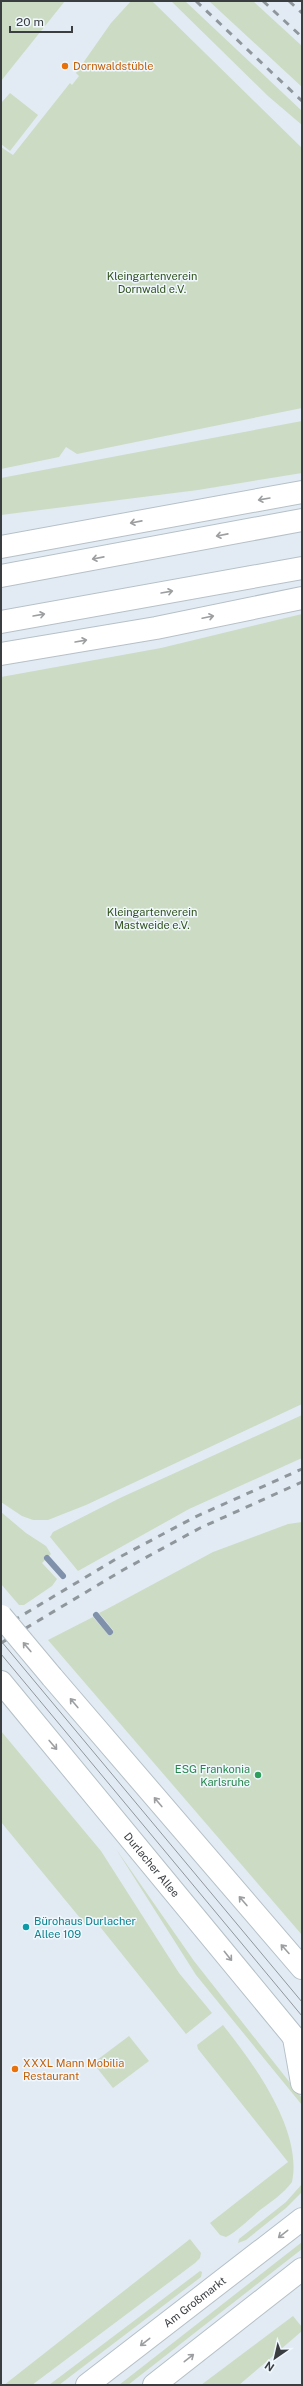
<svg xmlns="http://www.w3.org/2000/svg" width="303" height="2386" font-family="'Public Sans',sans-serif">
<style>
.green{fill:#ccdbc4}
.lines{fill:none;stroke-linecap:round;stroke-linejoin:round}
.stream{stroke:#8091ac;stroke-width:6}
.secondary-casing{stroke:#b6c0c7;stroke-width:24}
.primary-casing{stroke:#b6c0c7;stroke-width:24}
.highway-casing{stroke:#b6c0c7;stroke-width:24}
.secondary{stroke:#fff;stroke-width:22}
.primary{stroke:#fff;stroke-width:22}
.highway{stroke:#fff;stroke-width:22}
.tram{stroke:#90979c;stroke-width:1}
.rail{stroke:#90979c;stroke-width:3;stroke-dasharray:7 7;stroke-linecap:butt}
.primary-bridge-casing{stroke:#b6c0c7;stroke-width:24;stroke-linecap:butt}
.primary-bridge{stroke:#fff;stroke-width:22}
.oneway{stroke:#9c9ea0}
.food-dot{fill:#e8710a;stroke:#f0f8fe;stroke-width:1.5}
.leisure-dot{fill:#2e9e5b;stroke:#f0f8fe;stroke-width:1.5}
.culture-dot{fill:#0f9aa8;stroke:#f0f8fe;stroke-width:1.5}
.labels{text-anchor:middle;stroke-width:3;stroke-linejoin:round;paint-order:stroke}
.food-label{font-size:11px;fill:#c56008;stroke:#f0f8fe;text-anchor:start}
.park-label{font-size:11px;fill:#31511c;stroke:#f0f8fe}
.leisure-label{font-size:11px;fill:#27864d;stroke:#f0f8fe;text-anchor:end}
.street-label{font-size:11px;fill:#3a3e41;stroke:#f0f8fe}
.culture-label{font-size:11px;fill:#0d838f;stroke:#f0f8fe;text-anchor:start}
</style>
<rect width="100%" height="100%" fill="#e2ebf3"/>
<!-- green -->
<path class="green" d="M 1,1 L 65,1 L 1,81 Z
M 131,1 L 152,1 L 302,148 L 302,408 L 77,454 L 66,447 L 59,457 L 1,469 L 1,147 L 13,155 L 70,83 L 72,85 L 79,76 L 76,73 L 111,23 Z
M 171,1 L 185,1 L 302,111 L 302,125 L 268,96 Z
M 209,1 L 253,1 L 302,46 L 302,87 Z
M 10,93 L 38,115 L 10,151 L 1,144 L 1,103 Z
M 302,421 L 302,473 L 198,490 L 1,515 L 1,478 Z
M 302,614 L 302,1404 L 86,1505 L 48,1520 L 33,1520 L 22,1516 L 1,1502 L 1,677 L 161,648 Z
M 302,1415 L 302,1458 L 189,1509 L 78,1571 L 50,1537 L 53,1532 L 120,1498 Z
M 1,1512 L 26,1533 L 46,1546 L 51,1554 L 42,1563 L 57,1579 L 52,1586 L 24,1605 L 19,1605 L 1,1584 Z
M 302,1522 L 302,1935 L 48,1640 L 93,1617 L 108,1634 L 113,1630 L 99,1613 L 107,1609 L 213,1552 L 288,1524 Z
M 1,1731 L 101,1851 L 179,1973 L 212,2013 L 186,2034 L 93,1918 L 85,1924 L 1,1822 Z
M 116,1849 L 194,1961 L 302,2098 L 302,2105 L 196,1975 Z
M 223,2025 C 253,2063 303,2130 292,2182 C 284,2193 271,2202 260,2210 C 249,2219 239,2230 226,2237 L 220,2235 L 210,2223 L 288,2162 L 198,2049 L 197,2045 Z
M 129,2036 L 149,2061 L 113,2088 L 93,2063 Z
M 302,2184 L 302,2192 L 286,2208 L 246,2240 L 238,2243 L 239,2239 L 286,2202 Z
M 190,2239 L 201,2253 L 200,2258 L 195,2263 L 32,2385 L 4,2385 Z
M 302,2242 L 302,2249 L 128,2385 L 119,2385 Z
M 200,2271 L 202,2272 L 201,2277 L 59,2385 L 49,2385 Z
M 293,2316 L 302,2327 L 302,2331 L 239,2385 L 201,2385 Z"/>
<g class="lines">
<!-- stream -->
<path class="stream" d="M 47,1558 L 63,1576
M 96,1615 L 110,1632"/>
<!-- secondary casing -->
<g class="secondary-casing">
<g id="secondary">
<path d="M 294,2038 L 302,2083"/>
<path id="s1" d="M 87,2385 L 302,2219"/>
<path d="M 154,2385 L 302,2269"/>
</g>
</g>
<!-- primary casing -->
<g class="primary-casing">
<g id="primary">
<path d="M 52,1677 L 302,1968"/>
<path id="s2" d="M 1,1682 L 302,2047"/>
</g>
</g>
<!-- highway casing -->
<g class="highway-casing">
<path id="highway" d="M 1,547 L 302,492
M 1,576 L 302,520
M 1,622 L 302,568
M 1,654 L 156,628 L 302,598"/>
</g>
<!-- secondary -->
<use href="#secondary" class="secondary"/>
<!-- primary -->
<use href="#primary" class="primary"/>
<!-- highway -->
<use href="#highway" class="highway"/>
<!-- tram -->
<path class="tram" d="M 1,1641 L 302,2002
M 1,1654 L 302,2016"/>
<!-- rail -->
<path class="rail" d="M 196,1 L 302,101
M 263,1 L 302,37
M 289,1 L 302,13
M 1,1628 L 116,1559 L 195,1517 L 302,1469
M 1,1643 L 123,1570 L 200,1528 L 302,1482"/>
<!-- primary-bridge casing -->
<g class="primary-bridge-casing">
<path id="primary-bridge" d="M 1,1616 L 52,1677"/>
</g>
<!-- primary-bridge -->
<use href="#primary-bridge" class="primary-bridge"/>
</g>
<!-- one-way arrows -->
<defs><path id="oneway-shaft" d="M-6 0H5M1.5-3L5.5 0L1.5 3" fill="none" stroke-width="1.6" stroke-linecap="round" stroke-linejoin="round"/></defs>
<g class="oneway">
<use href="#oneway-shaft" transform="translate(264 499) rotate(170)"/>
<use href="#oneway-shaft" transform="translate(136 522) rotate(169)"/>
<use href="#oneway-shaft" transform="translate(222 535) rotate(169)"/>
<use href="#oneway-shaft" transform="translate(98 558) rotate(169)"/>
<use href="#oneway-shaft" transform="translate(167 592) rotate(-10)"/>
<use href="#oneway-shaft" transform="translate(39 615) rotate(-10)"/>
<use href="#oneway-shaft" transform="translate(208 617) rotate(-12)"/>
<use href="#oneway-shaft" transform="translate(81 641) rotate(-10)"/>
<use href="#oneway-shaft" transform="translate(27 1647) rotate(-130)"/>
<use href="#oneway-shaft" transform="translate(74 1703) rotate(-130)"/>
<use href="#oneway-shaft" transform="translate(53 1745) rotate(50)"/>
<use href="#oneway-shaft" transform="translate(158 1802) rotate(-130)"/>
<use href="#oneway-shaft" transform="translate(243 1901) rotate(-131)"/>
<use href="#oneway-shaft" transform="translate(285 1949) rotate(-132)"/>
<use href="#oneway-shaft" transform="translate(228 1956) rotate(51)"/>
<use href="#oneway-shaft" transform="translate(283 2234) rotate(142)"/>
<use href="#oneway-shaft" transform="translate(145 2342) rotate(142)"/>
<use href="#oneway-shaft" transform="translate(189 2358) rotate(-38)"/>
</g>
<!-- markers -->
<g class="food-dot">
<circle cx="65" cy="66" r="4"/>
<circle cx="15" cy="2069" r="4"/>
</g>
<circle class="leisure-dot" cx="258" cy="1775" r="4"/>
<circle class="culture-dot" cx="26" cy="1927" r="4"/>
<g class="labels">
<!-- food labels -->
<g class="food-label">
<text x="73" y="70">Dornwaldstüble</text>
<text x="23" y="2067">XXXL Mann Mobilia<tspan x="23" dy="13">Restaurant</tspan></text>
</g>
<!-- park labels -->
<g class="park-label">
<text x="152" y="280">Kleingartenverein<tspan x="152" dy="13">Dornwald e.V.</tspan></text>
<text x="152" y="916">Kleingartenverein<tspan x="152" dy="13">Mastweide e.V.</tspan></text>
</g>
<!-- leisure labels -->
<g class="leisure-label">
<text x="250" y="1773">ESG Frankonia<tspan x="250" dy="13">Karlsruhe</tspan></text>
</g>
<!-- street labels -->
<g class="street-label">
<text dy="4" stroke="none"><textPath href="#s2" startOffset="237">Durlacher Allee</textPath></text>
<text dy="4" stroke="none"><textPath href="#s1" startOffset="136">Am Großmarkt</textPath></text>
</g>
<!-- culture labels -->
<g class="culture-label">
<text x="34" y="1925">Bürohaus Durlacher<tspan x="34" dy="13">Allee 109</tspan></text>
</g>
</g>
<!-- border -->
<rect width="303" height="2386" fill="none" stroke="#3a3e41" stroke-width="4"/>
<!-- north arrow -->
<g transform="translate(275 2358) rotate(214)" stroke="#f0f8fe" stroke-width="3" paint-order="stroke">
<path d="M0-3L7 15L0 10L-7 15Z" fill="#3a3e41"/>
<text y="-6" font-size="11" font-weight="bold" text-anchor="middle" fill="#3a3e41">N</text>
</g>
<!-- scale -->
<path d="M10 26v6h62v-6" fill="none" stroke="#3a3e41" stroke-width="2"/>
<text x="16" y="26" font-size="12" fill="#3a3e41" stroke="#f0f8fe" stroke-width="3" paint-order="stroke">20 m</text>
</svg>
